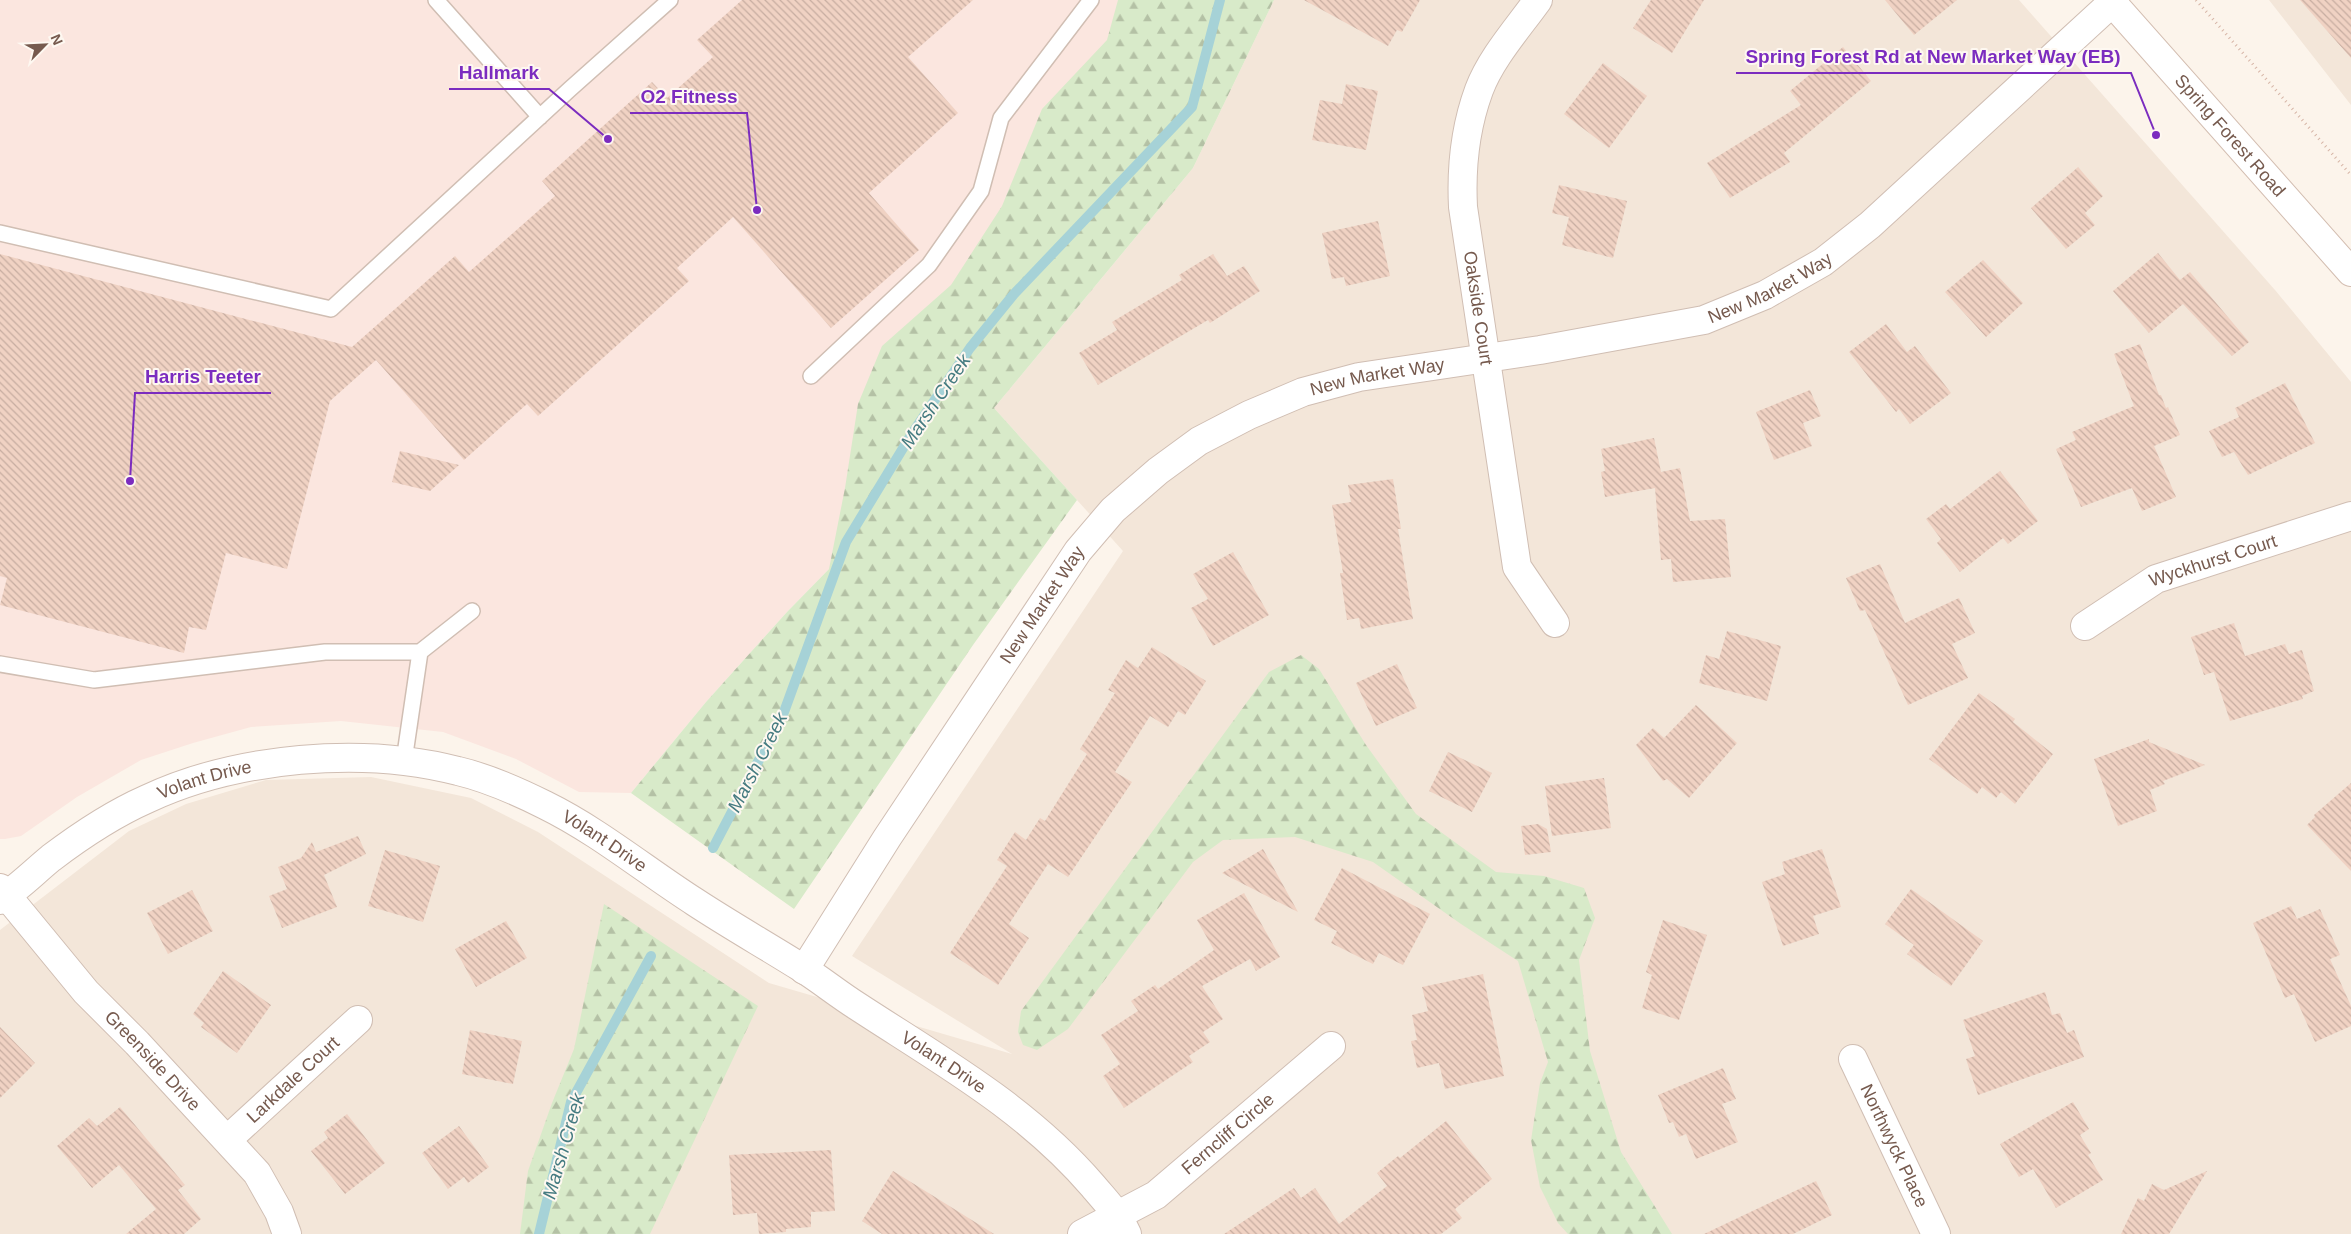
<svg xmlns="http://www.w3.org/2000/svg" width="2351" height="1234" font-family="Arial,sans-serif">
<style>
.residential{fill:#f3e6d9}
.commercial{fill:#fbe6df}
.forest{fill:url(#forest-firs)}
.lines{fill:none;stroke-linecap:round;stroke-linejoin:round}
.stream{stroke:#a6d2d7;stroke-width:10}
.building{fill:url(#building-back-hatch)}
.lane-casing{stroke:#d0beb3;stroke-width:18}
.street-casing{stroke:#d0beb3;stroke-width:30}
.secondary-casing{stroke:#d3bdb0;stroke-width:30}
.path{stroke:#d6b5a6;stroke-width:3;stroke-dasharray:1 4;stroke-linecap:butt}
.lane{stroke:#fff;stroke-width:15}
.street{stroke:#fff;stroke-width:28}
.secondary{stroke:#fff;stroke-width:28}
.labels{text-anchor:middle;stroke-width:4;stroke-linejoin:round;paint-order:stroke}
.street-label{font-size:18px;fill:#765a4e;stroke:#fef8f1}
.water-label{font-size:19px;font-style:italic;fill:#457b81;stroke:#fef8f1}
.leader{fill:none;stroke:#7b2cbf;stroke-width:2}
.callout-dot{fill:#7b2cbf;stroke:#fef8f1;stroke-width:2}
.callout-label{font-size:19px;text-anchor:middle;font-weight:bold;fill:#7b2cbf;stroke:#fef8f1;stroke-width:4;stroke-linejoin:round;paint-order:stroke}
</style>
<defs>
<pattern id="forest-firs" width="22" height="20" patternUnits="userSpaceOnUse" patternTransform="scale(1.25)"><rect width="22" height="20" fill="#d8eac9"/><path d="M5 1l3.5 6h-7zM16 11l3.5 6h-7z" fill="#b4c1a5"/></pattern>
<pattern id="building-back-hatch" width="6" height="6" patternUnits="userSpaceOnUse" patternTransform="scale(1.25)"><rect width="6" height="6" fill="#f0d2c3"/><path d="M-1 5l2 2M0 0l6 6M5-1l2 2" fill="none" stroke="#c7ada1"/></pattern>
</defs>
<rect width="100%" height="100%" fill="#fcf4eb"/>
<!-- residential -->
<path class="residential" d="M 1274,0 L 2019,0 L 2275,290 L 2351,382 L 2351,1234 L 0,1234 L 0,930 L 129,831 L 186,804 L 266,780 L 371,777 L 471,798 L 538,832 L 769,983 L 1012,1054 L 852,956 L 1123,551 L 994,408 L 1193,168 Z
M 2269,0 L 2351,0 L 2351,105 Z"/>
<!-- commercial -->
<path class="commercial" d="M 0,0 L 1274,0 L 1193,168 L 829,569 L 787,612 L 706,702 L 631,793 L 579,792 L 516,759 L 443,732 L 341,721 L 251,727 L 193,743 L 141,760 L 77,797 L 21,836 L 5,839 L 0,839 Z"/>
<!-- forest -->
<path class="forest" d="M 1118,0 L 1274,0 L 1193,168 L 994,408 L 1077,500 L 973,645 L 794,909 L 631,793 L 706,702 L 787,612 L 829,569 L 845,488 L 858,404 L 882,346 L 951,285 L 1002,206 L 1042,109 L 1107,40 Z
M 1301,655 L 1319,669 L 1366,745 L 1416,814 L 1496,872 L 1544,876 L 1584,888 L 1595,918 L 1579,960 L 1590,1051 L 1621,1152 L 1672,1234 L 1568,1234 L 1558,1223 L 1540,1187 L 1531,1140 L 1540,1083 L 1548,1062 L 1518,961 L 1461,924 L 1373,862 L 1295,837 L 1223,840 L 1193,862 L 1068,1029 L 1037,1050 L 1023,1045 L 1018,1032 L 1021,1011 L 1269,672 Z
M 604,904 L 758,1006 L 650,1234 L 520,1234 L 528,1171 L 552,1103 L 574,1049 Z"/>
<g class="lines">
<!-- stream -->
<path class="stream" d="M 713,848 L 784,712 L 846,542 L 911,435 L 970,348 L 1014,294 L 1192,107 L 1220,0
M 539,1234 L 571,1102 L 651,956"/>
</g>
<!-- building -->
<path class="building" d="M 742,0 L 973,0 L 908,57 L 958,113 L 869,193 L 919,250 L 831,328 L 733,217 L 677,268 L 689,281 L 538,416 L 527,404 L 464,460 L 376,360 L 330,401 L 287,569 L 226,553 L 206,630 L 189,627 L 184,653 L 0,605 L 7,578 L 0,576 L 0,254 L 352,347 L 455,256 L 469,272 L 555,196 L 542,181 L 652,82 L 667,98 L 713,57 L 697,40 Z
M 1304,0 L 1420,0 L 1402,32 L 1397,30 L 1388,46 Z
M 1651,0 L 1704,0 L 1672,53 L 1633,28 Z
M 1885,0 L 1957,0 L 1914,35 Z
M 2300,0 L 2351,0 L 2351,58 Z
M 1843,47 L 1871,81 L 1784,153 L 1790,162 L 1730,198 L 1707,163 L 1801,105 L 1790,91 Z
M 1603,63 L 1647,96 L 1609,148 L 1564,114 Z
M 1346,84 L 1378,91 L 1366,150 L 1312,140 L 1320,100 L 1342,104 Z
M 2078,167 L 2103,196 L 2085,213 L 2095,225 L 2066,249 L 2031,208 Z
M 1559,185 L 1627,201 L 1613,258 L 1562,245 L 1569,217 L 1552,213 Z
M 1378,221 L 1390,276 L 1346,286 L 1344,277 L 1332,279 L 1322,233 Z
M 2158,253 L 2180,280 L 2190,272 L 2249,342 L 2232,356 L 2183,304 L 2149,333 L 2113,291 Z
M 1213,254 L 1227,276 L 1244,266 L 1260,291 L 1210,323 L 1208,320 L 1098,385 L 1079,353 L 1117,330 L 1112,322 L 1182,280 L 1179,275 Z
M 1983,260 L 2023,303 L 1986,337 L 1945,292 Z
M 1886,324 L 1907,352 L 1915,346 L 1951,393 L 1910,424 L 1899,409 L 1896,412 L 1849,352 Z
M 2140,344 L 2159,395 L 2161,395 L 2166,408 L 2168,407 L 2180,435 L 2154,446 L 2176,497 L 2142,511 L 2132,488 L 2081,507 L 2056,449 L 2076,440 L 2072,432 L 2134,406 L 2114,354 Z
M 2285,383 L 2315,443 L 2248,475 L 2234,452 L 2222,457 L 2209,431 L 2239,417 L 2235,408 Z
M 1810,390 L 1821,416 L 1803,423 L 1812,446 L 1774,460 L 1756,412 Z
M 1654,438 L 1661,472 L 1680,468 L 1690,521 L 1725,519 L 1731,577 L 1673,582 L 1671,559 L 1661,560 L 1655,488 L 1605,497 L 1601,472 L 1605,471 L 1601,449 Z
M 400,451 L 459,465 L 430,491 L 392,482 Z
M 2000,471 L 2038,521 L 2008,544 L 2003,538 L 1960,572 L 1937,543 L 1941,539 L 1926,519 L 1946,504 L 1950,509 Z
M 1393,479 L 1401,529 L 1398,529 L 1413,619 L 1361,629 L 1359,618 L 1347,620 L 1340,573 L 1343,573 L 1332,505 L 1351,502 L 1348,485 Z
M 1233,552 L 1269,615 L 1213,646 L 1191,608 L 1208,599 L 1193,574 Z
M 1880,564 L 1905,623 L 1959,598 L 1975,633 L 1952,644 L 1968,678 L 1908,705 L 1865,610 L 1860,611 L 1846,578 Z
M 2234,623 L 2245,656 L 2285,644 L 2289,654 L 2302,650 L 2314,691 L 2302,696 L 2303,699 L 2230,721 L 2214,672 L 2204,675 L 2191,637 Z
M 1727,631 L 1781,646 L 1767,701 L 1699,683 L 1706,655 L 1719,659 Z
M 1152,647 L 1206,681 L 1185,715 L 1178,711 L 1168,727 L 1150,716 L 1115,772 L 1132,782 L 1068,877 L 1048,864 L 1009,924 L 1029,938 L 998,985 L 950,953 L 1007,866 L 997,860 L 1015,832 L 1026,840 L 1040,818 L 1045,821 L 1087,754 L 1080,749 L 1115,693 L 1108,690 L 1126,660 L 1138,668 Z
M 1397,664 L 1417,708 L 1376,726 L 1356,683 Z
M 1979,693 L 2015,719 L 2013,722 L 2053,754 L 2015,804 L 2001,792 L 1996,798 L 1982,787 L 1977,794 L 1929,759 Z
M 1696,705 L 1737,743 L 1689,798 L 1667,779 L 1663,781 L 1636,745 L 1653,728 L 1664,738 Z
M 2149,739 L 2149,742 L 2205,765 L 2163,781 L 2165,784 L 2150,790 L 2157,811 L 2118,826 L 2094,759 Z
M 1448,752 L 1492,773 L 1472,812 L 1429,791 Z
M 1604,778 L 1611,828 L 1552,836 L 1545,786 Z
M 2351,783 L 2351,871 L 2307,825 L 2315,817 L 2314,815 Z
M 1538,824 L 1547,829 L 1551,852 L 1525,855 L 1521,826 Z
M 358,836 L 366,854 L 324,875 L 337,907 L 282,928 L 269,896 L 287,889 L 278,867 L 301,858 L 312,842 L 316,852 Z
M 1263,849 L 1298,912 L 1222,873 Z
M 1822,849 L 1841,907 L 1813,916 L 1819,934 L 1783,946 L 1762,882 L 1785,874 L 1782,862 Z
M 385,850 L 440,866 L 423,922 L 368,906 Z
M 1342,868 L 1430,914 L 1403,965 L 1379,953 L 1373,964 L 1331,943 L 1337,931 L 1314,920 Z
M 1911,889 L 1983,941 L 1951,986 L 1907,954 L 1914,945 L 1885,924 Z
M 192,890 L 213,931 L 168,954 L 147,913 Z
M 1244,893 L 1280,957 L 1256,971 L 1250,959 L 1202,986 L 1223,1019 L 1203,1032 L 1210,1042 L 1189,1056 L 1193,1062 L 1124,1108 L 1103,1076 L 1120,1064 L 1101,1035 L 1138,1011 L 1131,1001 L 1155,985 L 1158,989 L 1214,950 L 1197,920 Z
M 2291,906 L 2297,919 L 2320,909 L 2340,955 L 2330,959 L 2351,1006 L 2351,1026 L 2315,1042 L 2294,994 L 2285,998 L 2253,923 Z
M 1663,920 L 1707,935 L 1679,1020 L 1642,1008 L 1652,975 L 1646,972 Z
M 506,921 L 527,958 L 476,987 L 455,949 Z
M 223,971 L 271,1005 L 237,1053 L 201,1027 L 204,1023 L 193,1014 Z
M 1483,974 L 1504,1076 L 1445,1089 L 1439,1063 L 1417,1068 L 1411,1041 L 1417,1040 L 1412,1015 L 1428,1011 L 1422,987 Z
M 2045,992 L 2052,1015 L 2060,1013 L 2067,1033 L 2074,1030 L 2084,1057 L 1978,1095 L 1966,1059 L 1975,1056 L 1963,1020 Z
M 0,1027 L 35,1063 L 0,1098 Z
M 470,1030 L 522,1041 L 513,1084 L 462,1074 Z
M 1723,1068 L 1736,1099 L 1722,1104 L 1738,1142 L 1696,1159 L 1686,1134 L 1679,1137 L 1673,1122 L 1669,1123 L 1658,1095 Z
M 2073,1102 L 2089,1129 L 2080,1135 L 2091,1153 L 2088,1155 L 2103,1180 L 2056,1208 L 2033,1169 L 2019,1177 L 2000,1144 Z
M 120,1107 L 185,1185 L 178,1190 L 201,1219 L 184,1234 L 126,1234 L 156,1209 L 119,1165 L 92,1188 L 57,1146 L 89,1118 L 97,1126 Z
M 347,1114 L 385,1163 L 345,1194 L 311,1151 L 328,1138 L 324,1132 Z
M 1446,1121 L 1492,1179 L 1455,1209 L 1462,1218 L 1441,1234 L 1224,1234 L 1294,1188 L 1301,1198 L 1315,1188 L 1339,1224 L 1387,1186 L 1377,1173 L 1398,1156 L 1400,1158 Z
M 459,1126 L 489,1167 L 468,1183 L 464,1177 L 448,1189 L 422,1153 Z
M 831,1150 L 835,1211 L 811,1212 L 811,1227 L 786,1229 L 786,1232 L 759,1234 L 757,1213 L 733,1215 L 729,1155 Z
M 893,1171 L 935,1197 L 994,1234 L 882,1234 L 862,1221 Z
M 2207,1171 L 2169,1234 L 2121,1234 L 2138,1198 L 2144,1201 L 2152,1184 L 2164,1190 Z
M 1816,1181 L 1832,1215 L 1793,1234 L 1704,1234 Z"/>
<g class="lines">
<!-- lane casing -->
<g class="lane-casing">
<path id="lane" d="M 436,0 L 540,117
M 0,233 L 331,309 L 570,89 L 670,0
M 811,376 L 929,265 L 981,191 L 1001,118 L 1091,0
M 0,664 L 94,680 L 325,652 L 420,652
M 404,761 L 420,652 L 472,611"/>
</g>
<!-- street casing -->
<g class="street-casing">
<g id="street">
<path id="s1" d="M 1538,0 C 1518,28 1491,58 1479,90 C 1465,128 1461,167 1463,207 L 1517,567 L 1555,623"/>
<path id="s2" d="M 2085,626 L 2156,579 L 2351,516"/>
<path id="s3" d="M 7,896 L 86,992 L 137,1043 L 257,1173 L 279,1212 L 287,1234"/>
<path id="s4" d="M 0,900 C 18,888 34,872 51,858 C 80,836 113,814 147,799 C 237,757 362,746 458,771 C 488,778 517,791 545,805 C 598,831 645,870 695,902 C 730,925 767,946 802,968 C 821,980 838,994 857,1006 C 941,1061 1026,1108 1093,1186 C 1108,1204 1118,1213 1127,1234"/>
<path id="s5" d="M 804,970 L 887,838 L 1078,551 L 1113,510 L 1158,471 L 1199,441 L 1249,415 L 1303,392 L 1359,377 L 1540,350 L 1704,320 L 1765,295 L 1823,262 L 1870,225 L 2115,0"/>
<path id="s6" d="M 1853,1059 L 1936,1234"/>
<path id="s7" d="M 228,1139 L 358,1020"/>
<path id="s8" d="M 1082,1234 L 1156,1195 L 1331,1046"/>
</g>
</g>
<!-- secondary casing -->
<g class="secondary-casing">
<g id="secondary">
<path id="s9" d="M 2110,0 L 2351,272"/>
<path d="M 0,888 L 7,896"/>
</g>
</g>
<!-- path -->
<path class="path" d="M 2196,0 L 2351,175"/>
<!-- lane -->
<use href="#lane" class="lane"/>
<!-- street -->
<use href="#street" class="street"/>
<!-- secondary -->
<use href="#secondary" class="secondary"/>
</g>
<g class="labels">
<!-- street labels -->
<g class="street-label">
<text dy="6" stroke="none"><textPath href="#s9" startOffset="181">Spring Forest Road</textPath></text>
<text dy="6" stroke="none"><textPath href="#s5" startOffset="1261">New Market Way</textPath></text>
<text dy="6" stroke="none"><textPath href="#s1" startOffset="329">Oakside Court</textPath></text>
<text dy="6" stroke="none"><textPath href="#s5" startOffset="856">New Market Way</textPath></text>
<text dy="6" stroke="none"><textPath href="#s2" startOffset="145">Wyckhurst Court</textPath></text>
<text dy="6" stroke="none"><textPath href="#s5" startOffset="436">New Market Way</textPath></text>
<text dy="6" stroke="none"><textPath href="#s4" startOffset="240">Volant Drive</textPath></text>
<text dy="6" stroke="none"><textPath href="#s4" startOffset="660">Volant Drive</textPath></text>
<text dy="6" stroke="none"><textPath href="#s3" startOffset="220">Greenside Drive</textPath></text>
<text dy="6" stroke="none"><textPath href="#s4" startOffset="1065">Volant Drive</textPath></text>
<text dy="6" stroke="none"><textPath href="#s7" startOffset="88">Larkdale Court</textPath></text>
<text dy="6" stroke="none"><textPath href="#s8" startOffset="178">Ferncliff Circle</textPath></text>
<text dy="6" stroke="none"><textPath href="#s6" startOffset="96">Northwyck Place</textPath></text>
</g>
<!-- water labels -->
<g class="water-label">
<text transform="translate(935 401) rotate(-56)" y="7">Marsh Creek</text>
<text transform="translate(757 762) rotate(-63)" y="7">Marsh Creek</text>
<text transform="translate(563 1146) rotate(-74)" y="7">Marsh Creek</text>
</g>
</g>
<!-- callouts -->
<path class="leader" d="M2156 135L2131 73H1736M608 139L549 89H449M757 210L747 113H630M130 481L135 393H271"/>
<g class="callout-dot">
<circle cx="2156" cy="135" r="5"/>
<circle cx="608" cy="139" r="5"/>
<circle cx="757" cy="210" r="5"/>
<circle cx="130" cy="481" r="5"/>
</g>
<g class="callout-label">
<text x="1933" y="63">Spring Forest Rd at New Market Way (EB)</text>
<text x="499" y="79">Hallmark</text>
<text x="689" y="103">O2 Fitness</text>
<text x="203" y="383">Harris Teeter</text>
</g>
<!-- north arrow -->
<g transform="translate(45 45) rotate(66)" stroke="#fef8f1" stroke-width="4" paint-order="stroke">
<path d="M0-4L9 19L0 12L-9 19Z" fill="#765a4e"/>
<text y="-8" font-size="14" font-weight="bold" text-anchor="middle" fill="#765a4e">N</text>
</g>
</svg>
